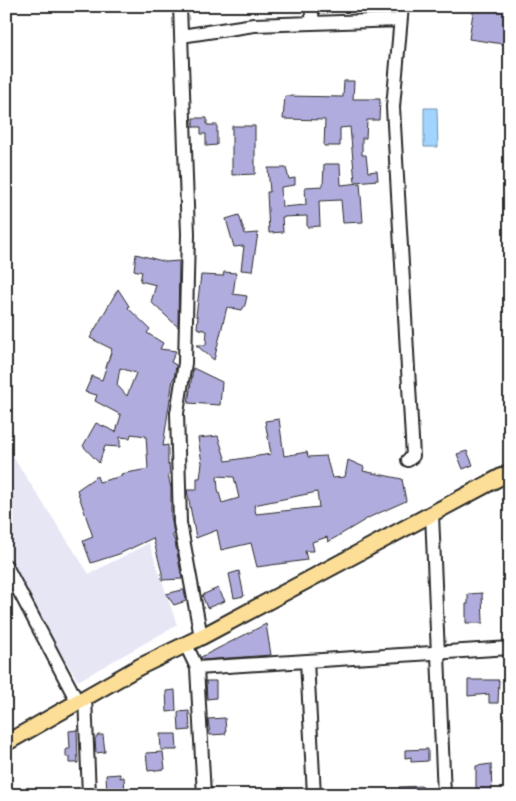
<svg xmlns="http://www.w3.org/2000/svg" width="516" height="801" font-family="'Indie Flower',sans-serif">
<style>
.built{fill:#e7e6f5}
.water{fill:#a1d5ff;stroke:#7291aa}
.building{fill:#b0acdd;stroke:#2b2b2b;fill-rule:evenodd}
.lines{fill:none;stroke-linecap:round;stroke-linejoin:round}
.minor-casing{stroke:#2b2b2b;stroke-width:16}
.major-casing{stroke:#2b2b2b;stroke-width:19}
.minor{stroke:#fff;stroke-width:12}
.major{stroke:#fcde96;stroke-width:15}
</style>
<rect width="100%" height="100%" fill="#fff"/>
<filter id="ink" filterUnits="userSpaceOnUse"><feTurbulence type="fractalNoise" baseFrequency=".02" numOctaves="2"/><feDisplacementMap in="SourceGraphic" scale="10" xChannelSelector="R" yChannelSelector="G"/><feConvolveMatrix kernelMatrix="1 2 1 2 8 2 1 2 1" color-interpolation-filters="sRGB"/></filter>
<g filter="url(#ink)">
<!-- built -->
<path class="built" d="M 6,437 L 15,460 L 89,574 L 149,543 L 177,625 L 78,681 L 6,562 Z"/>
<!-- water -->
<path class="water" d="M 424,108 L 437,108 L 438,147 L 424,147 Z"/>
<!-- building -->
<path class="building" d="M 474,6 L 510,6 L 510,45 L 469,39 Z
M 344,81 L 354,81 L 353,99 L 380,99 L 379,120 L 367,120 L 366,138 L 362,138 L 362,155 L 366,155 L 368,172 L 377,171 L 378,180 L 355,182 L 350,127 L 340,128 L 340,146 L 324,146 L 325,120 L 283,119 L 285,96 L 343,97 Z
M 193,118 L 207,118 L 207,125 L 217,125 L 217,145 L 206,146 L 206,134 L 201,134 L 201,127 L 193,127 Z
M 232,126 L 255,126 L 255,174 L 232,175 Z
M 324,164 L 340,164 L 341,185 L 360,183 L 363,222 L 343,223 L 341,200 L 319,201 L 320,226 L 307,227 L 307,216 L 282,217 L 283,232 L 269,233 L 267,192 L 270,192 L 268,168 L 286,168 L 289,179 L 295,178 L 295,185 L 281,187 L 282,207 L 306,205 L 305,187 L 323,186 Z
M 239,215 L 245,234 L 258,233 L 252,271 L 241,270 L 244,246 L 234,247 L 226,219 Z
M 136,254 L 166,262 L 179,261 L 178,327 L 151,302 L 156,285 L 140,281 L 142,272 L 134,270 Z
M 224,272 L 236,273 L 233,294 L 247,296 L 245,305 L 242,310 L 227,307 L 214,360 L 196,345 L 206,345 L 207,331 L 197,328 L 198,316 L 196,316 L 201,275 L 223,276 Z
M 118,289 L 129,306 L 128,308 L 150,329 L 147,333 L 163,343 L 160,349 L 176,351 L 171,362 L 176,365 L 174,379 L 173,379 L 163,446 L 168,445 L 168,465 L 169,464 L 170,474 L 168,475 L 171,488 L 171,516 L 174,534 L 172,534 L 175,542 L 182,579 L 162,580 L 162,573 L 153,538 L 119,554 L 91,563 L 83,541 L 93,537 L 77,490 L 97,476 L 99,482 L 122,476 L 121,474 L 148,469 L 146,436 L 131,434 L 130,438 L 120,437 L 120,447 L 105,446 L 99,463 L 83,446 L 96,423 L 116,432 L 121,415 L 95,401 L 97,395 L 85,392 L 92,376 L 102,380 L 112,349 L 90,338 ZM 120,368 L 136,373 L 127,396 L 117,385 Z
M 193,368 L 222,382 L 220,405 L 188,403 Z
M 279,419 L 284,456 L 307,452 L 308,457 L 326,456 L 332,478 L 345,477 L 348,460 L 364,467 L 363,471 L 402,479 L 406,501 L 370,517 L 328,542 L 327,537 L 312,542 L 314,551 L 305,551 L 307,560 L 257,567 L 251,543 L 221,550 L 217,530 L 196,538 L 187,490 L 197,490 L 197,478 L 200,478 L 202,463 L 198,438 L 218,436 L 226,461 L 271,454 L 265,421 ZM 217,476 L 234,477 L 239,498 L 222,503 L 218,489 ZM 317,492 L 319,507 L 256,514 L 254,505 Z
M 467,451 L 473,465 L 463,469 L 457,454 Z
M 239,571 L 244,596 L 234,598 L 229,574 Z
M 218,588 L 225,601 L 207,608 L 202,595 Z
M 182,590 L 184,590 L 186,601 L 174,605 L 166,594 Z
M 482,593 L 483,623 L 466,623 L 466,604 L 468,604 L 468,594 Z
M 266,624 L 271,655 L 202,660 L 201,657 Z
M 468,680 L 499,680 L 498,703 L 489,703 L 489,694 L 468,696 Z
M 206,681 L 216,681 L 216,698 L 207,699 Z
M 175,690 L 176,711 L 167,712 L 166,691 Z
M 189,711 L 190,730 L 179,731 L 178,712 Z
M 225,718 L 226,734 L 210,735 L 208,719 Z
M 77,730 L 78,763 L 69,763 L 69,757 L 66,757 L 66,749 L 70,749 L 69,731 Z
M 160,734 L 176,734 L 177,750 L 161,750 Z
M 98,735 L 103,735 L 105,752 L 96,753 L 95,739 Z
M 428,749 L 428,761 L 411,762 L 411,757 L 405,758 L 405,750 Z
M 163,752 L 165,769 L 148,771 L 146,753 Z
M 491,764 L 492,795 L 476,795 L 476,766 Z
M 120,774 L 120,778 L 124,777 L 125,794 L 107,795 L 106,775 Z
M 422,786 L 423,795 L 399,795 L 399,787 Z"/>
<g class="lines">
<!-- minor casing -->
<g class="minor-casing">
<path id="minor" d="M 180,6 L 188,234 L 185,363 L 177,413 L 180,523 L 201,637
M 311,6 L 313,23
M 402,6 L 393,107 L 413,456 L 408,460
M 181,36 L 254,25 L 400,20
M 432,514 L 444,795
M 6,566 L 77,701
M 186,645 L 197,668 L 510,648
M 307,661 L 314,795
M 197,668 L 204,795
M 85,697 L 89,795"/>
</g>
<!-- major casing -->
<g class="major-casing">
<path id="major" d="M 6,743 L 139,667 L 201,637 L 510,472"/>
</g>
<!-- minor -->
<use href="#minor" class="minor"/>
<!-- major -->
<use href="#major" class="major"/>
</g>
</g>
<!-- margin -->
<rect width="516" height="801" fill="none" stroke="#fff" stroke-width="25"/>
<rect x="12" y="12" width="491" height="776" fill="none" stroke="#2b2b2b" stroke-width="2" filter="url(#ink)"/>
</svg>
